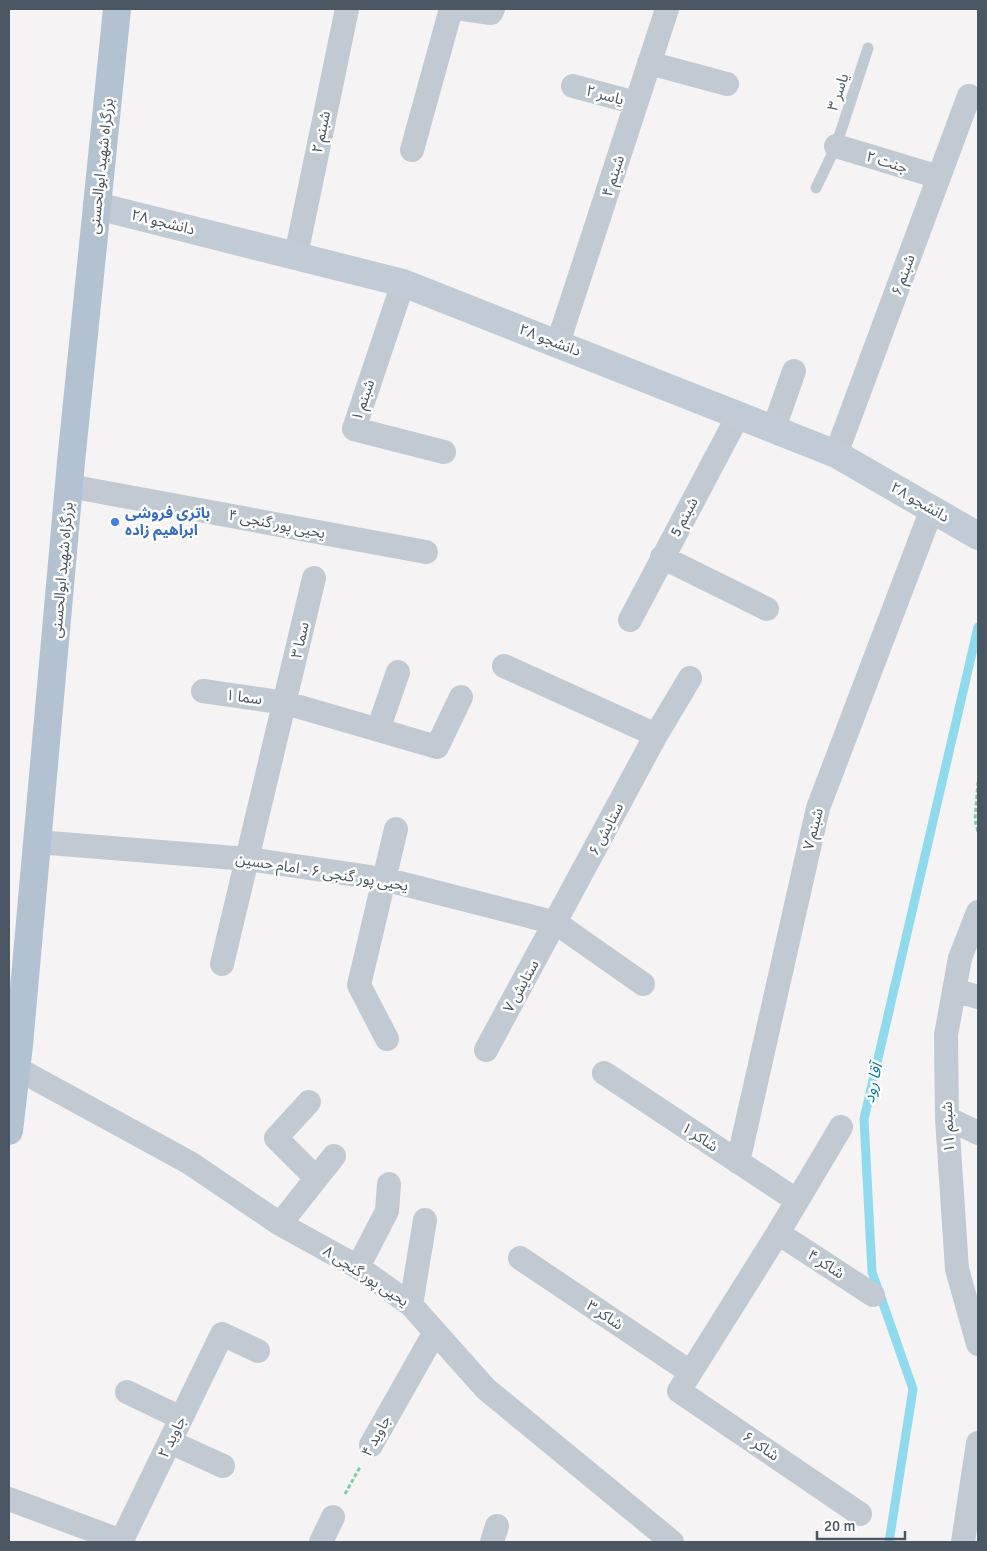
<svg xmlns="http://www.w3.org/2000/svg" width="987" height="1551" font-family="Signika,'Noto Sans Arabic',sans-serif">
<style>
.lines{fill:none;stroke-linecap:round;stroke-linejoin:round}
.stream{stroke:#90daee;stroke-width:9}
.path{stroke:#7ad0a6;stroke-width:3;stroke-dasharray:4 2.5;stroke-linecap:butt}
.lane{stroke:#c1cad2;stroke-width:11}
.street{stroke:#c1cad2;stroke-width:24}
.secondary{stroke:#c1cbd6;stroke-width:28}
.primary{stroke:#b3c2d1;stroke-width:28}
.shop-dot{fill:#3f7fe0;stroke:#fff;stroke-width:2}
.labels{text-anchor:middle;stroke-width:5;stroke-linejoin:round;paint-order:stroke}
.street-label{font-size:15px;fill:#4a5661;stroke:#fff}
.shop-label{font-size:15px;font-weight:bold;fill:#366cbe;stroke:#fff;text-anchor:start}
.water-label{font-size:16px;font-style:italic;fill:#0c7c9b;stroke:#fff}
</style>
<rect width="100%" height="100%" fill="#f5f3f3"/>
<g class="lines">
<!-- stream -->
<path class="stream" d="M 889,1542 L 913,1389 L 872,1272 L 864,1119 L 978,627"/>
<!-- path -->
<path class="path" d="M 978,782 L 975,820 L 978,832
M 345,1494 L 360,1467"/>
<!-- lane -->
<path class="lane" d="M 816,188 L 836,146 L 868,48"/>
<!-- street -->
<path class="street" d="M 463,9 L 491,13 L 493,9
M 649,63 L 727,84
M 573,86 L 636,103
M 836,146 L 939,177
M 412,150 L 451,9
M 296,255 L 347,9
M 403,283 L 354,429 L 444,452
M 558,343 L 667,9
M 774,428 L 794,371
M 836,454 L 969,96
M 69,486 L 426,552
M 662,557 L 767,609
M 630,620 L 739,414
M 504,666 L 656,735
M 203,691 L 286,703 L 437,747 L 461,697
M 378,730 L 398,672
M 37,842 L 248,859 L 384,879 L 556,923 L 643,984
M 978,912 L 960,958 L 946,1035 L 947,1118 L 957,1269 L 978,1344
M 222,964 L 314,578
M 954,990 L 978,997
M 387,1039 L 359,985 L 396,829
M 486,1050 L 656,735 L 690,678
M 16,1068 L 190,1163 L 280,1224 L 358,1267 L 411,1305 L 486,1389 L 672,1542
M 604,1073 L 796,1200
M 309,1102 L 276,1138 L 316,1178
M 947,1118 L 978,1133
M 841,1127 L 778,1233 L 679,1391 L 860,1514
M 738,1162 L 818,808 L 932,509
M 280,1224 L 334,1156
M 778,1233 L 873,1295
M 520,1258 L 690,1372
M 358,1267 L 387,1211 L 389,1184
M 411,1305 L 425,1220
M 127,1392 L 181,1418
M 170,1442 L 223,1466
M 371,1445 L 435,1332
M 9,1499 L 124,1542
M 121,1542 L 222,1334 L 258,1351
M 321,1542 L 333,1517
M 492,1542 L 497,1526
M 963,1542 L 978,1443"/>
<!-- secondary -->
<path class="secondary" d="M 97,206 L 403,283 L 836,454 L 978,536"/>
<!-- primary -->
<path class="primary" d="M 9,1131 L 19,1045 L 71,462 L 117,9"/>
</g>
<!-- markers -->
<circle class="shop-dot" cx="115" cy="522" r="5"/>
<g class="labels">
<!-- street labels -->
<g class="street-label">
<text transform="translate(838 92) rotate(-72)" y="5">یاسر ۳</text>
<text transform="translate(605 95) rotate(15)" y="5">یاسر ۲</text>
<text transform="translate(321 132) rotate(-78)" y="5">شبنم ۲</text>
<text transform="translate(887 162) rotate(17)" y="5">جنت ۲</text>
<text transform="translate(101 166) rotate(-84)" y="5">بزرگراه شهید ابوالحسنی</text>
<text transform="translate(613 176) rotate(-72)" y="5">شبنم ۴</text>
<text transform="translate(163 222) rotate(14)" y="5">دانشجو ۲۸</text>
<text transform="translate(903 275) rotate(-70)" y="5">شبنم ۶</text>
<text transform="translate(550 340) rotate(21)" y="5">دانشجو ۲۸</text>
<text transform="translate(363 400) rotate(-71)" y="5">شبنم ۱</text>
<text transform="translate(920 502) rotate(30)" y="5">دانشجو ۲۸</text>
<text transform="translate(684 517) rotate(-62)" y="5">شبنم 5</text>
<text transform="translate(277 524) rotate(11)" y="5">یحیی پور گنجی ۴</text>
<text transform="translate(62 570) rotate(-85)" y="5">بزرگراه شهید ابوالحسنی</text>
<text transform="translate(300 640) rotate(-77)" y="5">سما ۳</text>
<text transform="translate(244 697) rotate(8)" y="5">سما ۱</text>
<text transform="translate(606 829) rotate(-62)" y="5">ستایش ۶</text>
<text transform="translate(813 829) rotate(-76)" y="5">شبنم ۷</text>
<text transform="translate(322 872) rotate(9)" y="5">یحیی پور گنجی ۶ - امام حسین</text>
<text transform="translate(521 986) rotate(-61)" y="5">ستایش ۷</text>
<text transform="translate(948 1127) rotate(-93)" y="5">شبنم ۱۱</text>
<text transform="translate(700 1137) rotate(34)" y="5">شاکر ۱</text>
<text transform="translate(826 1264) rotate(33)" y="5">شاکر ۴</text>
<text transform="translate(366 1276) rotate(33)" y="5">یحیی پور گنجی ۸</text>
<text transform="translate(605 1315) rotate(34)" y="5">شاکر ۳</text>
<text transform="translate(376 1436) rotate(-61)" y="5">جاوید ۴</text>
<text transform="translate(172 1437) rotate(-64)" y="5">جاوید ۲</text>
<text transform="translate(761 1446) rotate(34)" y="5">شاکر ۶</text>
</g>
<!-- shop labels -->
<g class="shop-label">
<text x="125" y="518">باتری فروشی<tspan x="125" dy="17">ابراهیم زاده</tspan></text>
</g>
<!-- water labels -->
<g class="water-label">
<text transform="translate(872 1083) rotate(-77)" y="6">آقا رود</text>
</g>
</g>
<!-- border -->
<rect width="987" height="1551" fill="none" stroke="#4a5661" stroke-width="20"/>
<!-- scale -->
<path d="M817 1531v8h88v-8" fill="none" stroke="#4a5661" stroke-width="2.5"/>
<text x="824" y="1531" font-size="15" fill="#4a5661" stroke="#ffffff" stroke-width="4" paint-order="stroke">20 m</text>
</svg>
